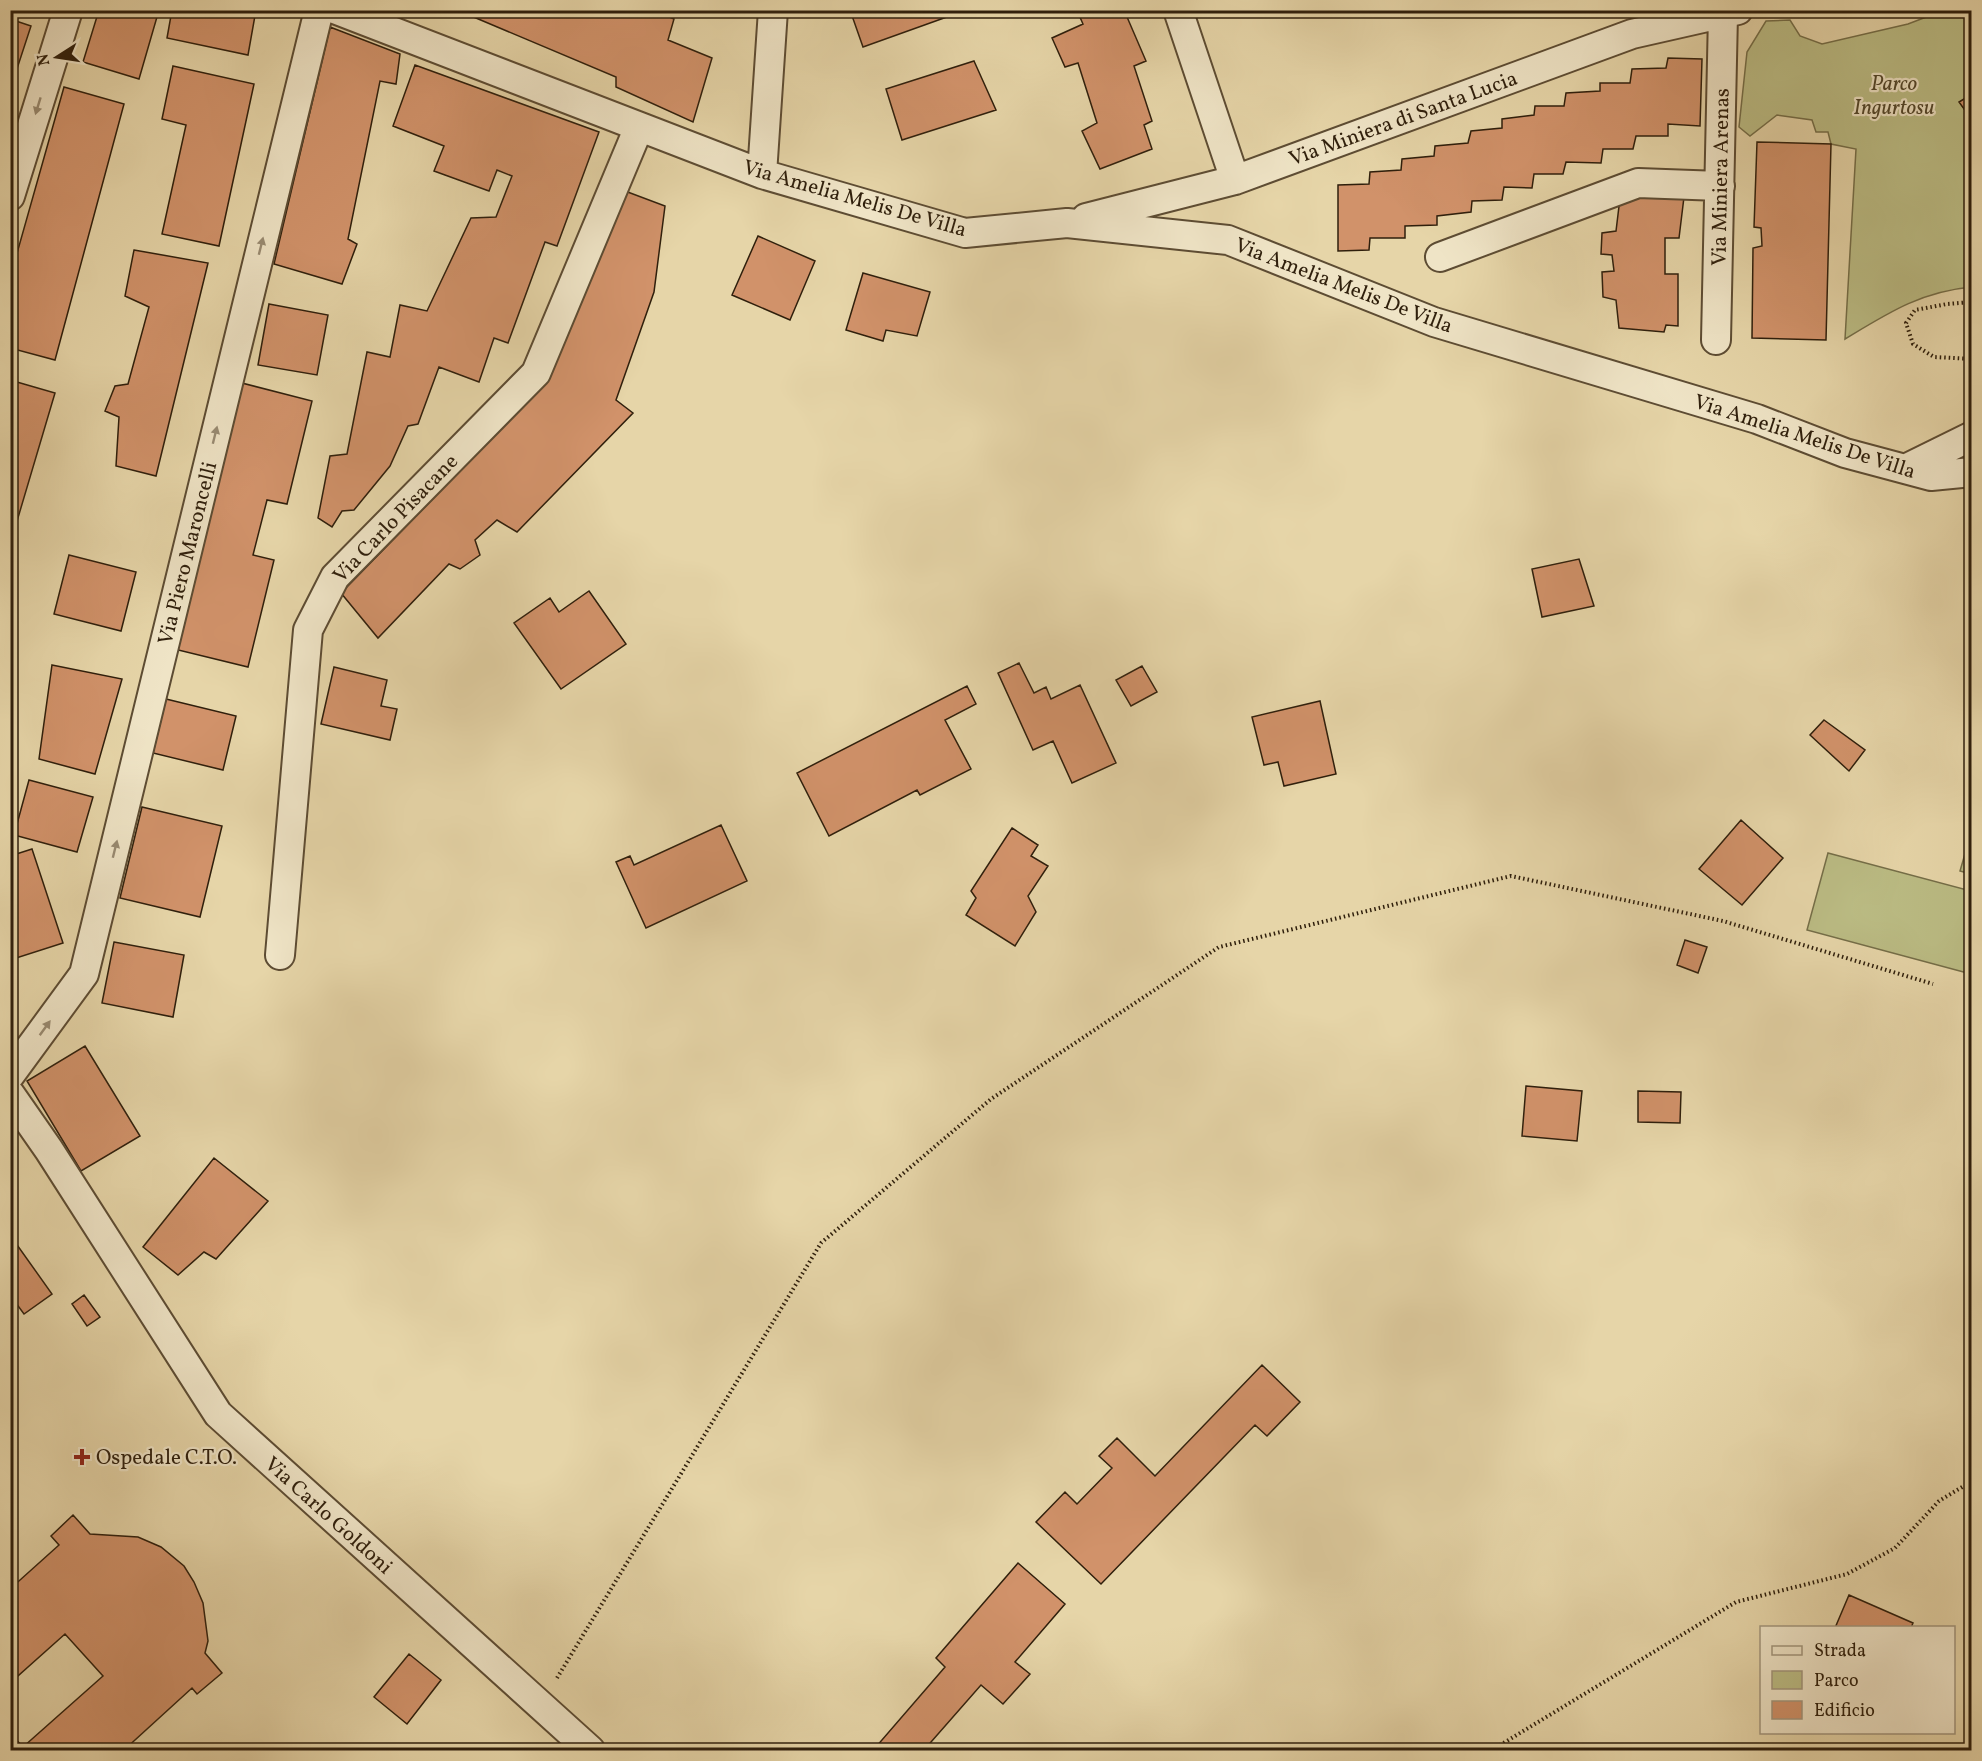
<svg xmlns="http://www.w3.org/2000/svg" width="1982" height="1761" font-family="Vollkorn,serif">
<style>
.green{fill:#bbbc84;stroke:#756e48;stroke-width:1.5}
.building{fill:#d1926a;stroke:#2f1f0c;stroke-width:1.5}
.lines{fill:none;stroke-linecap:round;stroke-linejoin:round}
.minor-casing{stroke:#5d4c33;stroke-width:32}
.path{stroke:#2f1f0c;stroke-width:4;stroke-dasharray:1.5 3;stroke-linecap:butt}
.minor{stroke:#efe4c6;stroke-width:28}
.oneway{fill:#998b72}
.poi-dot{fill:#8f2418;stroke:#efe4c6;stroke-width:2}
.labels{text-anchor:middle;stroke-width:4.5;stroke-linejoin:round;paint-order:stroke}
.park-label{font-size:21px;font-style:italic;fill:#52462a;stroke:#efe4c6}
.street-label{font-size:21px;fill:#2f1f0c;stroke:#efe4c6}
.poi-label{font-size:21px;fill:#2f1f0c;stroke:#efe4c6;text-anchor:start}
</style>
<rect width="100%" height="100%" fill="#e6d5a8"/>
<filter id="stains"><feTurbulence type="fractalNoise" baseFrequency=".00333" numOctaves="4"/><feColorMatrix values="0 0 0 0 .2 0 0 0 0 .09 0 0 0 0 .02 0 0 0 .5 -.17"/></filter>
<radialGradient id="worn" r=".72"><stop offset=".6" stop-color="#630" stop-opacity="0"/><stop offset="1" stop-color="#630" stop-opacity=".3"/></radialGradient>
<!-- green -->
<path class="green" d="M 1942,11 L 1971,11 L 1972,86 L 1969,88 L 1971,94 L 1960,102 L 1971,120 L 1971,287 C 1920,292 1888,313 1845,339 L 1856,149 L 1831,144 L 1828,132 L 1816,132 L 1812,120 L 1777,115 L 1750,136 L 1739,127 L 1747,52 L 1766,21 L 1790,20 L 1800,36 L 1822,44 L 1908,24 Z
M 1971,833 L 1972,833 L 1971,874 L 1960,871 Z
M 1828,853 L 1971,891 L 1971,974 L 1807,930 Z"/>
<!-- building -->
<path class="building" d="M 99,10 L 159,10 L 139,79 L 83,62 Z
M 172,10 L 256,10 L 248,55 L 167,38 Z
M 457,10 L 653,10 L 674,19 L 668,40 L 712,58 L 693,122 L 616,87 L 616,77 Z
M 850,10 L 957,10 L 958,13 L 863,47 Z
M 1090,10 L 1124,10 L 1146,61 L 1134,66 L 1152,121 L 1144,125 L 1152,149 L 1100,169 L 1082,131 L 1097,123 L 1078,63 L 1065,67 L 1052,38 L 1083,24 L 1079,15 Z
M 10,19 L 31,26 L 12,84 L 10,84 Z
M 330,27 L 400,54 L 396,84 L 380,81 L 348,239 L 357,244 L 342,284 L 274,264 Z
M 1668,58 L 1702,59 L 1700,126 L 1668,124 L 1668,136 L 1636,136 L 1633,149 L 1603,149 L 1601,163 L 1566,162 L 1563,174 L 1534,174 L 1532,188 L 1504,187 L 1502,200 L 1472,201 L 1471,212 L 1437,216 L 1437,225 L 1405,226 L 1405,238 L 1370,238 L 1369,250 L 1338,251 L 1338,185 L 1369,184 L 1370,172 L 1401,170 L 1402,159 L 1434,156 L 1435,146 L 1468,143 L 1471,131 L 1502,128 L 1502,119 L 1534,115 L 1535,106 L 1564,106 L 1566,93 L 1600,91 L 1600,83 L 1630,83 L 1632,69 L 1666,68 Z
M 974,61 L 996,110 L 902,140 L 886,89 Z
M 415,65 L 599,132 L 557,246 L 545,242 L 508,343 L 494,338 L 479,382 L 439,367 L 418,424 L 408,426 L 390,466 L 354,510 L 342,511 L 332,527 L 318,518 L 330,456 L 347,454 L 367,352 L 390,357 L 400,305 L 427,311 L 471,218 L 496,217 L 512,176 L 497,170 L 489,191 L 434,171 L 444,146 L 393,126 Z
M 173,66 L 254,84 L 219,246 L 162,234 L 186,125 L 162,119 Z
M 64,87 L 124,104 L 55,360 L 10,348 L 10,278 Z
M 1972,94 L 1972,120 L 1959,102 Z
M 1757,142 L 1831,144 L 1826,340 L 1752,338 L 1753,248 L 1762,246 L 1761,228 L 1754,227 Z
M 625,191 L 665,206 L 654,292 L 616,400 L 633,413 L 517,532 L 497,520 L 475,540 L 480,555 L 460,569 L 449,564 L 378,638 L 341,593 L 504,426 L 545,373 Z
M 1684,197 L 1679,238 L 1665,238 L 1665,274 L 1678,274 L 1678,326 L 1666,325 L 1664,332 L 1619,328 L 1616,300 L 1603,297 L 1602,272 L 1614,271 L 1612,255 L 1601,254 L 1602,233 L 1616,231 L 1620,198 Z
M 758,236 L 815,261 L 790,320 L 732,295 Z
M 134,250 L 208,263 L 156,476 L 116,466 L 119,417 L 105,411 L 115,386 L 128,384 L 149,307 L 125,296 Z
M 863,273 L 930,292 L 917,336 L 886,330 L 883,341 L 846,330 Z
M 269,304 L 328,315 L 317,375 L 258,365 Z
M 10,380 L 55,393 L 12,538 L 10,537 Z
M 234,381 L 312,401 L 287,504 L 267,500 L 253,555 L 274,560 L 248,667 L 170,648 Z
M 69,555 L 136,572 L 121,631 L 54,614 Z
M 1579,559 L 1594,606 L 1542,617 L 1532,569 Z
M 589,591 L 626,644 L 561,689 L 514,623 L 550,598 L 559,612 Z
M 1019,663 L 1034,693 L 1046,687 L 1051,699 L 1080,685 L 1116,763 L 1072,783 L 1053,741 L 1033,750 L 998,673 Z
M 52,665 L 122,679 L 95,774 L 39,759 Z
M 1142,666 L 1157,692 L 1131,706 L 1116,680 Z
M 334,667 L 387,680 L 381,706 L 397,709 L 390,740 L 321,724 Z
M 967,686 L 976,704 L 945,720 L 971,769 L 920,795 L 917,790 L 829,836 L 797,773 Z
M 166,699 L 236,716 L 223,770 L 153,753 Z
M 1320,701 L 1336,774 L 1284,786 L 1278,762 L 1264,765 L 1252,717 Z
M 1824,720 L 1865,750 L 1849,771 L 1810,735 Z
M 29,780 L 93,797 L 77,852 L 14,835 Z
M 142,807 L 222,826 L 200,917 L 120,898 Z
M 1741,820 L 1783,858 L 1742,905 L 1699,869 Z
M 721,825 L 747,881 L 646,928 L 616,862 L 630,856 L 634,865 Z
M 1012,828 L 1038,845 L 1031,856 L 1048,866 L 1028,896 L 1036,912 L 1015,946 L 966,915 L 976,898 L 971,891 Z
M 32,849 L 63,943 L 10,960 L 10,856 Z
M 1685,940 L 1707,947 L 1698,973 L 1677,965 Z
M 114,942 L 184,955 L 173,1017 L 102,1003 Z
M 85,1046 L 140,1136 L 81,1171 L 27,1081 Z
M 1526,1086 L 1582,1091 L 1577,1141 L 1522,1136 Z
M 1638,1091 L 1681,1092 L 1680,1123 L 1638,1122 Z
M 214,1158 L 268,1201 L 216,1259 L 204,1252 L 178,1275 L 143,1247 Z
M 10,1235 L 52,1294 L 24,1314 L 10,1295 Z
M 84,1295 L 100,1317 L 87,1326 L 72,1304 Z
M 1262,1365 L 1300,1402 L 1267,1436 L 1255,1425 L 1101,1584 L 1036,1522 L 1065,1492 L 1077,1504 L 1112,1468 L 1099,1456 L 1117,1438 L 1155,1476 Z
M 73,1515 L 90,1534 L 138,1537 L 161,1547 L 184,1566 L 194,1582 L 203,1603 L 208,1641 L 205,1653 L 222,1673 L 197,1694 L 192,1688 L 124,1750 L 10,1750 L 10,1733 L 23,1747 L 103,1676 L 65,1634 L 10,1683 L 10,1589 L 59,1545 L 51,1536 Z
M 1018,1563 L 1065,1604 L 1015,1662 L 1030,1674 L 1003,1704 L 981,1685 L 924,1750 L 878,1750 L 875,1748 L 945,1667 L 936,1658 Z
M 1849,1595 L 1913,1623 L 1911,1628 L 1835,1628 Z
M 409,1654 L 441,1680 L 407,1724 L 374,1697 Z"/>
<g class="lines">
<!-- minor casing -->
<g class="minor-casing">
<path id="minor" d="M 337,10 L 762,174 L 965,233 L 1067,223 L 1228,240 L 1434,322 L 1757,419 L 1845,453 L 1931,476 L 1972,472
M 1178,10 L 1235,180
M 762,174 L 773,10
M 10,196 L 68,10
M 1086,218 L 1235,180 L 1632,34 L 1738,10
M 1440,257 L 1638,183 L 1720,186
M 1716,340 L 1723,14
M 1905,469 L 1972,436
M 280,955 L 308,630 L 335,577 L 536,373 L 639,127
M 10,1075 L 84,974 L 319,10
M 10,1094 L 49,1150 L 218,1414 L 590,1750"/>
</g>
<!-- path -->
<path class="path" d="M 1972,302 L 1947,304 L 1915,310 L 1906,323 L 1913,344 L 1934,357 L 1972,359
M 557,1678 L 821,1243 L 991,1099 L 1219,947 L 1511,876 L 1723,921 L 1933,984
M 1492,1750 L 1736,1602 L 1847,1574 L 1895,1548 L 1939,1501 L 1972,1481"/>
<!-- minor -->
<use href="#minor" class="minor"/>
</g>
<!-- one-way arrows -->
<defs><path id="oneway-solid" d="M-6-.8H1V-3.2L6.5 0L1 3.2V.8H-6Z" transform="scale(1.5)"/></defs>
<g class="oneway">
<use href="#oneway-solid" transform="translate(38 106) rotate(107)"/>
<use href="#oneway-solid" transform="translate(261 246) rotate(-76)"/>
<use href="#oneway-solid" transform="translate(215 435) rotate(-76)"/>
<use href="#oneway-solid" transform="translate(115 849) rotate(-76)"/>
<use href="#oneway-solid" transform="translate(45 1028) rotate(-54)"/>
</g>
<!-- markers -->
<path class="poi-dot" d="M79 1448h6v6h6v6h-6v6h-6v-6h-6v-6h6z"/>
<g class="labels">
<!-- park labels -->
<g class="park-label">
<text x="1894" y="90">Parco<tspan x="1894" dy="24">Ingurtosu</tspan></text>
</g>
<!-- street labels -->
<g class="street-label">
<text transform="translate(1403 118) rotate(-20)" y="7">Via Miniera di Santa Lucia</text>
<text transform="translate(1720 177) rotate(-89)" y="7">Via Miniera Arenas</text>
<text transform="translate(855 198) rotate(16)" y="7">Via Amelia Melis De Villa</text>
<text transform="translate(1344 285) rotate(21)" y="7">Via Amelia Melis De Villa</text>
<text transform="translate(1805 436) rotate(18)" y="7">Via Amelia Melis De Villa</text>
<text transform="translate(395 518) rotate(-46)" y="7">Via Carlo Pisacane</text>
<text transform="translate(187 553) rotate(-76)" y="7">Via Piero Maroncelli</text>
<text transform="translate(329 1515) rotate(42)" y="7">Via Carlo Goldoni</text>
</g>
<!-- poi labels -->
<g class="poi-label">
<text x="96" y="1464">Ospedale C.T.O.</text>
</g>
</g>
<!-- margin -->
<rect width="1982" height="1761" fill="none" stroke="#e6d5a8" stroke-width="36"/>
<rect x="12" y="12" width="1958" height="1737" fill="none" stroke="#2f1f0c" stroke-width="3"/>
<rect x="18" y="18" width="1946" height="1725" fill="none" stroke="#2f1f0c" stroke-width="1.5"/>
<!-- legend -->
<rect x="1760" y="1626" width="195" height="108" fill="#efe4c6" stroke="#a2957c" stroke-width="1.5"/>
<rect x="1772" y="1646" width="30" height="9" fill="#efe4c6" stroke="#a2957c" stroke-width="1.5"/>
<text x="1814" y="1656" font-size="18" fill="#2f1f0c">Strada</text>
<rect x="1772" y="1671" width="30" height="18" fill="#bbbc84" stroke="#a2957c" stroke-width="1.5"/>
<text x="1814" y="1686" font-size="18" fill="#2f1f0c">Parco</text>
<rect x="1772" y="1701" width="30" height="18" fill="#d1926a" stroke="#a2957c" stroke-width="1.5"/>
<text x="1814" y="1716" font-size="18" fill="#2f1f0c">Edificio</text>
<!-- north arrow -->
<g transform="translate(57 57) rotate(258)" stroke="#efe4c6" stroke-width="4.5" paint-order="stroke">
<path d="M0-4.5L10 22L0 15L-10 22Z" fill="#2f1f0c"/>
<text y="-9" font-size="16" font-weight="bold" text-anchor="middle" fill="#2f1f0c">N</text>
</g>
<rect width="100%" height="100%" filter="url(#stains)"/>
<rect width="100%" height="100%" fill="url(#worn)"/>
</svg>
